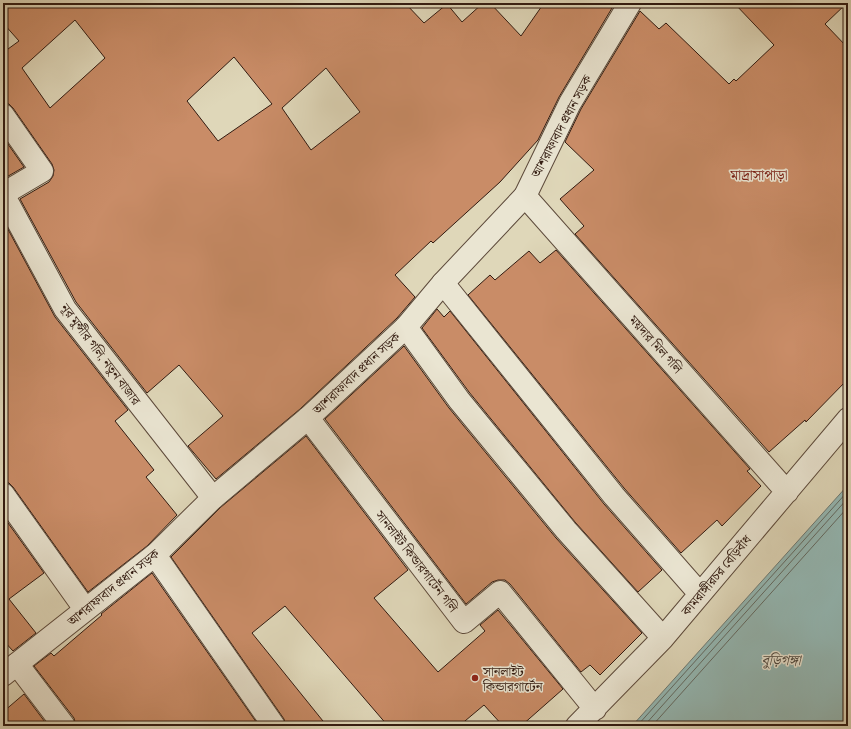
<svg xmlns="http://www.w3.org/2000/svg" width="851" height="729" font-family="'IM FELL French Canon','Noto Serif Bengali',serif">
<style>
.water{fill:#94b8b4;stroke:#6d7973}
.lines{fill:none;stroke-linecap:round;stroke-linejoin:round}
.shore{stroke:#636a62;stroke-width:1}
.building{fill:#c98c67;stroke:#321b11;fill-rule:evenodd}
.minor-casing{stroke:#5d4a3b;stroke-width:24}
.tertiary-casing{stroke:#5d4a3b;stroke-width:24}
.minor{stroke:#eae5d2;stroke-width:22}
.tertiary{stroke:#eae5d2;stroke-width:22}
.poi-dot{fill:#8f2418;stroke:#eae5d2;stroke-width:1.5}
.labels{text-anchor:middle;stroke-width:3;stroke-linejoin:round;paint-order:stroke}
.street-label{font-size:13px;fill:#321b11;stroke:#eae5d2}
.poi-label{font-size:13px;fill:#321b11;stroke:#eae5d2;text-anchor:start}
.neighbourhood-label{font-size:14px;fill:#7a1f14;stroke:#eae5d2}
.water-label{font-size:14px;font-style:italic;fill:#4f4a42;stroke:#eae5d2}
</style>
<rect width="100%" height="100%" fill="#dfd7b9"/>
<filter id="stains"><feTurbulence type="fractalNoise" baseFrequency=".005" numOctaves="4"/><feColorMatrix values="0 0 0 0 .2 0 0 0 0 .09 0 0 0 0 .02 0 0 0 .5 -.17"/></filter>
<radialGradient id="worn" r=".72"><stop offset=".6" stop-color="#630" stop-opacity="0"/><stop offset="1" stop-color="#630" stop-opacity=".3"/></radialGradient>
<!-- water -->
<path class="water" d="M 848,485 L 848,726 L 632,726 Z"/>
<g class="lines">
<!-- shore -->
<path class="shore" d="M 637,726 L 848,491
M 644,726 L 848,498
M 652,726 L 848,507"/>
</g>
<!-- building -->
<path class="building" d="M 3,3 L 405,3 L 424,23 L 447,4 L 462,22 L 483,3 L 490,3 L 521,36 L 544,3 L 615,3 L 559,97 L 538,140 L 500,182 L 433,243 L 431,241 L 395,275 L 415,297 L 397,318 L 300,409 L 216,479 L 188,446 L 223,416 L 179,365 L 147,393 L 76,302 L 20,199 L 49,182 L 53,176 L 54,170 L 52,164 L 13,108 L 9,104 L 3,103 L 3,41 L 8,49 L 19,41 L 3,23 ZM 75,20 L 105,58 L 50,108 L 22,68 ZM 234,57 L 272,104 L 218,141 L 187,101 ZM 326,68 L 360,112 L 311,150 L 282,108 Z
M 734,3 L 847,3 L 825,24 L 848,48 L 848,379 L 806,422 L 805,420 L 769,452 L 575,234 L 584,226 L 560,199 L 594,170 L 565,142 L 581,109 L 640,11 L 659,29 L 666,23 L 729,84 L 734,79 L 736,81 L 774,45 Z
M 3,137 L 24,167 L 3,179 Z
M 3,220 L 55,317 L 128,410 L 115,421 L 154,470 L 146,477 L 177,515 L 147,546 L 88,592 L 13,487 L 9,483 L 3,482 Z
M 556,250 L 750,469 L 747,471 L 761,486 L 722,526 L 717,520 L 681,553 L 624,488 L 468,295 L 490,275 L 495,280 L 529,251 L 540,263 Z
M 437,309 L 444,317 L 450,311 L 604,504 L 662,570 L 638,592 L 575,522 L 469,392 L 422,328 Z
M 404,346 L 449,408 L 556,538 L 642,633 L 600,675 L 590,665 L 581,672 L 510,584 L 505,580 L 498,580 L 492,582 L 466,604 L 325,419 Z
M 306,436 L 408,570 L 374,598 L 438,672 L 485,631 L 480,625 L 498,610 L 563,689 L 521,726 L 503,726 L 484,705 L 459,726 L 388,726 L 285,606 L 252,633 L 327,726 L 286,726 L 284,719 L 171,557 L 221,507 Z
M 3,516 L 44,573 L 9,599 L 36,633 L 13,651 L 3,640 Z
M 152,573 L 259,726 L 76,726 L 74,718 L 34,666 L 51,653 L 54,656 L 102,615 L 101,614 Z
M 24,694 L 48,726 L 3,726 L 3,712 Z"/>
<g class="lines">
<!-- minor casing -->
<g class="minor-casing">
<path id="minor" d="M 3,115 L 42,171 L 3,194 L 65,309 L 213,498
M 525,196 L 787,492
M 443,283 L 614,496 L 700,594
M 406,327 L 459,400 L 566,530 L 663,638
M 308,418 L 464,622 L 500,592 L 595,709
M 3,494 L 85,609
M 155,555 L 274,726
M 17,664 L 64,726
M 577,726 L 663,638 L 848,419"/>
</g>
<!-- tertiary casing -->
<g class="tertiary-casing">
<path id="tertiary" d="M 3,675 L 155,555 L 213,498 L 308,418 L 406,327 L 443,283 L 525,196 L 570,103 L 630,3"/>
</g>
<!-- minor -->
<use href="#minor" class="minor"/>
<!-- tertiary -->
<use href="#tertiary" class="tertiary"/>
</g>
<!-- markers -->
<circle class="poi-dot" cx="475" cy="678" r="4"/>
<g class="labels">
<!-- street labels -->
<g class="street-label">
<text transform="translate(561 126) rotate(-62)" y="5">আশরাফাবাদ প্রধান সড়ক</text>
<text transform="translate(656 344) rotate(48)" y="5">ময়দার মিল গলি</text>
<text transform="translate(101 354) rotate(53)" y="5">নূর মুন্সীর গলি, নতুন বাজার</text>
<text transform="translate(356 373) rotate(-43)" y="5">আশরাফাবাদ প্রধান সড়ক</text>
<text transform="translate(417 561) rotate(52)" y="5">সানলাইট কিন্ডারগার্টেন গলি</text>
<text transform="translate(716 575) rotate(-50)" y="5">কামরাঙ্গীরচর বেড়িবাঁধ</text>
<text transform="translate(113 587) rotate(-39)" y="5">আশরাফাবাদ প্রধান সড়ক</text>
</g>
<!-- poi labels -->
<g class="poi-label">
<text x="483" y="676">সানলাইট<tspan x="483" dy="15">কিন্ডারগার্টেন</tspan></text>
</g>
<!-- neighbourhood labels -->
<g class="neighbourhood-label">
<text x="759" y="180">মাদ্রাসাপাড়া</text>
</g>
<!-- water labels -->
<g class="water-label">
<text x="781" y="665">বুড়িগঙ্গা</text>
</g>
</g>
<!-- margin -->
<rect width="851" height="729" fill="none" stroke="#dfd7b9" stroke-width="16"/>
<rect x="4" y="4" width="843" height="721" fill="none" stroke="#321b11" stroke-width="2"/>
<rect x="8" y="8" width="835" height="713" fill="none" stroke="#321b11"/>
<rect width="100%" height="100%" filter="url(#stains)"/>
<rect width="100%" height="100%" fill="url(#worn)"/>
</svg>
